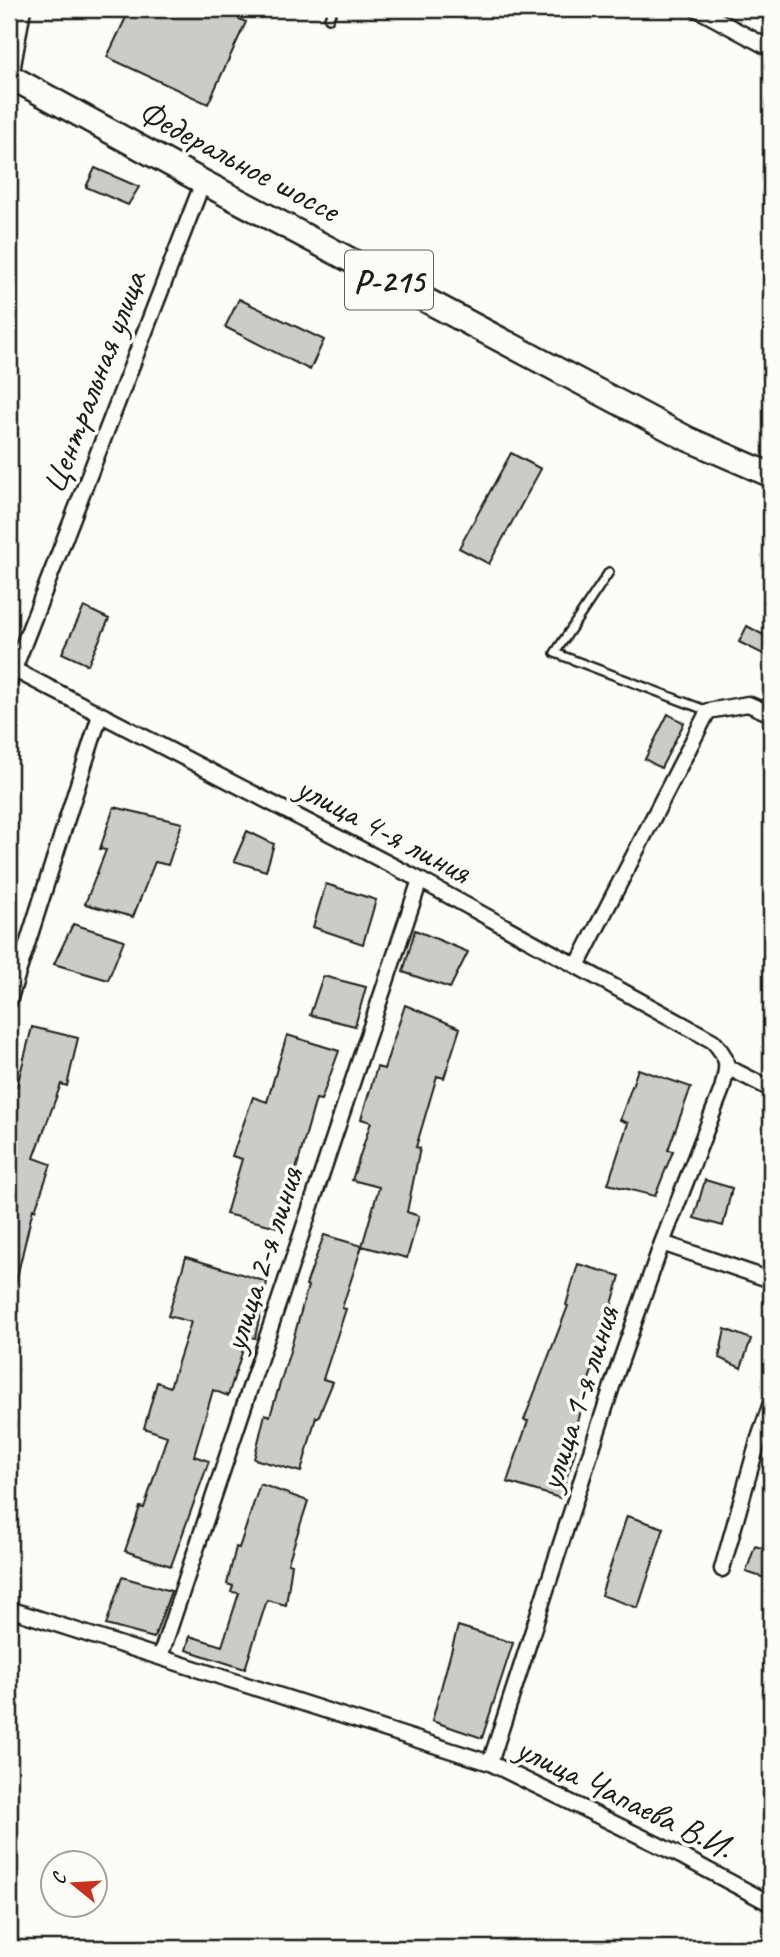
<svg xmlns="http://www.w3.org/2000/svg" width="780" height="1957" font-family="Caveat,sans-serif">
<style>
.building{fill:#cccbc8;stroke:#1c1c1c;stroke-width:2}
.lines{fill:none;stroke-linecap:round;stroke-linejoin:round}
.service-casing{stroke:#1c1c1c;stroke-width:12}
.minor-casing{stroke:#1c1c1c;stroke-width:19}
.trunk-casing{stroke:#1c1c1c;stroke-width:28}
.service{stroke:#fdfcf7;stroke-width:7}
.minor{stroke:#fdfcf7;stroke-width:14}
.trunk{stroke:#fdfcf7;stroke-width:23}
.labels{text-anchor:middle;stroke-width:7;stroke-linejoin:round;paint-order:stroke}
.shield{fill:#fdfcf7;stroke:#605f5e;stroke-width:2}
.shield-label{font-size:33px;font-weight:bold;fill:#1c1c1c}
.street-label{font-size:35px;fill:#1c1c1c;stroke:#fdfcf7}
</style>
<rect width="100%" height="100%" fill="#fdfcf7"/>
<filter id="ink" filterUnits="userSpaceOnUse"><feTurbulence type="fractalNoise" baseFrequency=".0143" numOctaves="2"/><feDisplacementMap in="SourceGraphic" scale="14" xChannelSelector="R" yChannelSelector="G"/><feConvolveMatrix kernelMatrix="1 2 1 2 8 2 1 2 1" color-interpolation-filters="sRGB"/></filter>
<g filter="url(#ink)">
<!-- building -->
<path class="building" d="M 130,9 L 218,9 L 246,22 L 208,104 L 107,57 Z
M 95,168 L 139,187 L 128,205 L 86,187 Z
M 239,299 L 324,340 L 310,370 L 225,327 Z
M 511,453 L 541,469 L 489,564 L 459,548 Z
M 84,607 L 109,619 L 88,665 L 62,653 Z
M 747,626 L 771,639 L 771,658 L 739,642 Z
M 668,714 L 684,723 L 661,768 L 645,759 Z
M 114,807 L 182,823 L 168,865 L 155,862 L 133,917 L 85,904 L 106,850 L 100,849 Z
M 247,831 L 274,844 L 266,871 L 234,861 Z
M 326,884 L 376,900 L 363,944 L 313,927 Z
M 73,924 L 124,940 L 108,980 L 54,964 Z
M 415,930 L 468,952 L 450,988 L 403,972 Z
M 323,976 L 366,987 L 355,1026 L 310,1015 Z
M 405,1005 L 460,1028 L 444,1078 L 437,1076 L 416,1147 L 420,1148 L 407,1212 L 419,1216 L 407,1258 L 362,1246 L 379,1187 L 352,1180 L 371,1122 L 361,1119 L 377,1067 L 384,1069 Z
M 32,1027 L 78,1038 L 67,1086 L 61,1084 L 34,1158 L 51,1164 L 35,1210 L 33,1209 L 14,1290 L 9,1289 L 9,1100 L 13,1085 L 17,1086 Z
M 287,1035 L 339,1051 L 321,1100 L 316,1099 L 292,1184 L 294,1184 L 281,1228 L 226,1214 L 242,1159 L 232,1156 L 253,1097 L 267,1102 Z
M 638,1069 L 691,1087 L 668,1150 L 673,1151 L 655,1196 L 608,1184 L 628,1123 L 620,1120 Z
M 705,1180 L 732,1188 L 723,1226 L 694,1218 Z
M 324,1235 L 362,1246 L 342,1308 L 346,1309 L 323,1379 L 333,1382 L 318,1418 L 316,1417 L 301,1472 L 254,1459 L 265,1414 L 270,1416 L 290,1351 L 308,1286 L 306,1285 Z
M 186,1257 L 267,1282 L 255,1338 L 247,1337 L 228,1396 L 213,1390 L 194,1456 L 209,1461 L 171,1566 L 125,1551 L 140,1507 L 144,1508 L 167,1436 L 144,1428 L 157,1382 L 170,1387 L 191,1322 L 168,1316 Z
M 578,1264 L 620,1276 L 603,1336 L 605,1336 L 588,1382 L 570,1447 L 576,1449 L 560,1498 L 507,1482 L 528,1421 L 524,1420 L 568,1306 L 566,1305 Z
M 725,1329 L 751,1339 L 741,1368 L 719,1358 Z
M 260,1484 L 308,1501 L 288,1563 L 292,1564 L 286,1605 L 267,1600 L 245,1669 L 186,1650 L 190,1636 L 222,1646 L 239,1593 L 231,1592 L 233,1586 L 227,1584 L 236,1547 L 239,1548 Z
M 627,1516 L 664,1528 L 638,1608 L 601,1595 Z
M 755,1546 L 771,1551 L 771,1580 L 746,1572 Z
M 122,1577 L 171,1591 L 154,1638 L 106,1625 Z
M 458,1626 L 513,1643 L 482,1738 L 432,1721 Z"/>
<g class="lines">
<!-- service casing -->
<g class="service-casing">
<path id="service" d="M 329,18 L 333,9
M 609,572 L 555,653 L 708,711"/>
</g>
<!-- minor casing -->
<g class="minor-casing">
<path id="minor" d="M 697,9 L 771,49
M 11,77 L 23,9
M 9,667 L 420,880 L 713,1041 C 730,1060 728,1065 722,1089 L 662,1243 L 614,1380 L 490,1763
M 9,682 L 203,182
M 577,966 L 708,711 L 748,704 L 771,714
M 9,1001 L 100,715
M 727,1067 L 771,1089
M 662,1243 L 771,1280
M 722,1569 L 759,1438 L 771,1403
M 9,1609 L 490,1763 L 683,1857 L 771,1904
M 160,1657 L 420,880"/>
</g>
<!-- trunk casing -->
<g class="trunk-casing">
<path id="trunk" d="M 9,76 L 203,182 L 688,439 L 771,475"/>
</g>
<!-- service -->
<use href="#service" class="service"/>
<!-- minor -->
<use href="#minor" class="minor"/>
<!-- trunk -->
<use href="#trunk" class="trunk"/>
</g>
</g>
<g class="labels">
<!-- shield labels -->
<rect class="shield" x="345" y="250.5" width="88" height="59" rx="5"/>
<g class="shield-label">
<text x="389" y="292">Р-215</text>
</g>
<!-- street labels -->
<g class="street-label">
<text transform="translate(239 160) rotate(28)" y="12">Федеральное шоссе</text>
<text transform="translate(93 382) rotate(-69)" y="12">Центральная улица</text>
<text transform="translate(384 829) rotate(28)" y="12">улица 4-я линия</text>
<text transform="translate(262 1259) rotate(-72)" y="12">улица 2-я линия</text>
<text transform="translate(578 1398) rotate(-72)" y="12">улица 1-я линия</text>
<text transform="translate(625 1797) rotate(26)" y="12">улица Чапаева В.И.</text>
</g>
</g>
<!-- margin -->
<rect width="780" height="1957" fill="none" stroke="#fdfcf7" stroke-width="35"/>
<rect x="18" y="18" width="745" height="1922" fill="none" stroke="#1c1c1c" stroke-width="2.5" filter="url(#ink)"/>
<!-- north arrow -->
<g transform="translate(74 1884) rotate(288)"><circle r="33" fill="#fdfcf7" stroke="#a3a29f" stroke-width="2"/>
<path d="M0-5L12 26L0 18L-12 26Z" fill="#c8321e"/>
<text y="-10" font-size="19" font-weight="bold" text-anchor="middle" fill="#1c1c1c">С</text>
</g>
</svg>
